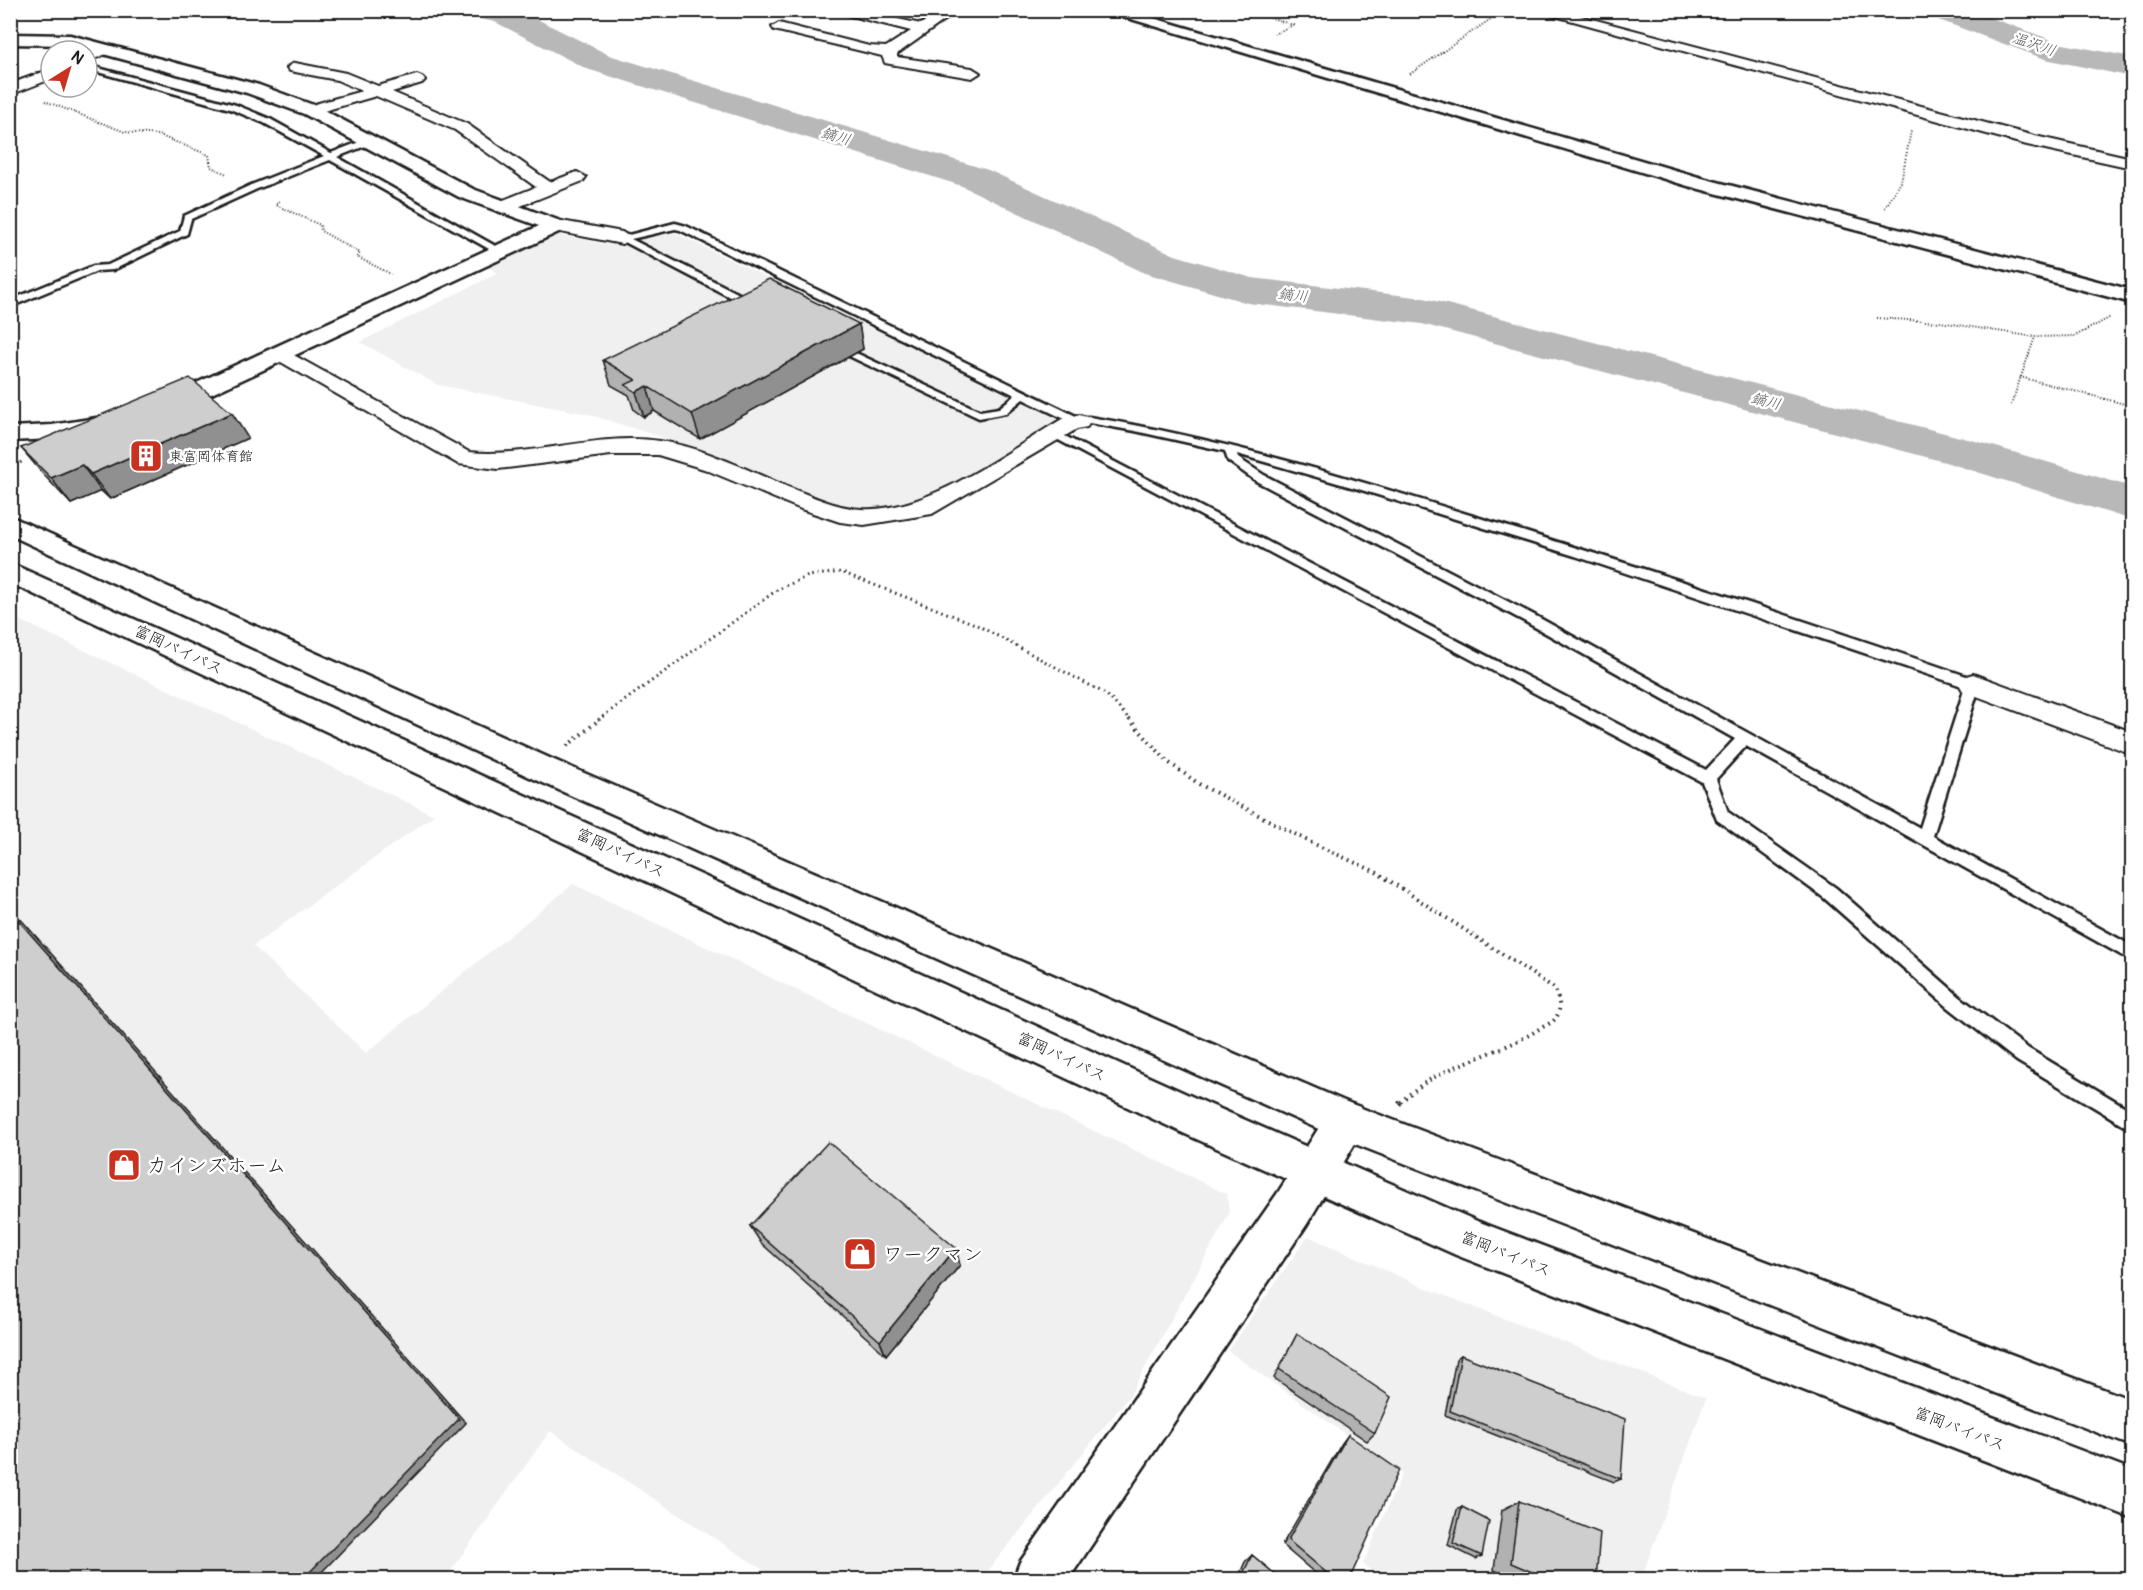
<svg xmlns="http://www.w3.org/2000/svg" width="2143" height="1590" font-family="Pangolin,'Klee One',sans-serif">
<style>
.built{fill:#f0f0f0}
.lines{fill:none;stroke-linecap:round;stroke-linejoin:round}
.river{fill:#b8b8b8;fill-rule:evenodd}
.lane-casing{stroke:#1c1c1c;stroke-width:5}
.street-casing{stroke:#1c1c1c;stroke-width:4}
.secondary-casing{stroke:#1c1c1c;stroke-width:5}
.highway-casing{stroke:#1c1c1c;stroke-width:5}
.path-far3{stroke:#1c1c1c;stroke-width:2;stroke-dasharray:1 2;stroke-linecap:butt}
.path-far2{stroke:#1c1c1c;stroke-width:3;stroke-dasharray:1.5 4;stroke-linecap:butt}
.path-far1{stroke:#1c1c1c;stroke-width:4;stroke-dasharray:1.5 4.5;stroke-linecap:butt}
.path{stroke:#1c1c1c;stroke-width:5;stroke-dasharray:2 6;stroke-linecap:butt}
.lane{fill:#fff;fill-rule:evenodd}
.street{fill:#fff;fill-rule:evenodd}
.secondary{fill:#fff;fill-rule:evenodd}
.highway{fill:#fff;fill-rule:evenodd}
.wall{fill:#b1b1b1;stroke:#1c1c1c;stroke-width:1.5}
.shaded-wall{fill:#909090;stroke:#1c1c1c;stroke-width:1.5}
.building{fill:#cecece;stroke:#1c1c1c;stroke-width:1.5}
.labels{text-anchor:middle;stroke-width:5;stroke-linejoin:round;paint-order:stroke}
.far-poi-label{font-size:14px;fill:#1c1c1c;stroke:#fff;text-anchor:start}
.far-water-label{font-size:15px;font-style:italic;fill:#5a5a5a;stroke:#fff}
.street-label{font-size:16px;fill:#1c1c1c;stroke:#fff}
.near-poi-label{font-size:20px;fill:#1c1c1c;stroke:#fff;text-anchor:start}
</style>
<rect width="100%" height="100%" fill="#fff"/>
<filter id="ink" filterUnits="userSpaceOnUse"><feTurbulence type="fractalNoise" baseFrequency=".0167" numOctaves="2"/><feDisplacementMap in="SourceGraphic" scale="12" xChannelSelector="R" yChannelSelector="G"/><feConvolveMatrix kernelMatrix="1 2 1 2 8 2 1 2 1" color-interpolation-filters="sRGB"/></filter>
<g filter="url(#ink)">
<!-- built -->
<path class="built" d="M 675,233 L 1062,420 L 932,496 L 884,509 L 863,508 L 842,505 L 806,493 L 692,447 L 588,414 L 438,385 L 360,342 L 498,273 L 487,267 L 560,235 L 604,244 Z
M 11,616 L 434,815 L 253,946 L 366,1053 L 573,884 L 1227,1194 L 1229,1214 L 1130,1395 L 981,1579 L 777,1579 L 550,1431 L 445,1579 L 11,1580 Z
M 1308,1236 L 1421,1286 L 1706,1398 L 1641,1579 L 1383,1579 L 1363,1564 L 1402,1474 L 1228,1351 Z"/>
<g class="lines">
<!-- river -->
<path class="river" d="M 463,10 L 519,10 L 609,55 L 988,170 L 1175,255 L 1252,278 L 1424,298 L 1979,442 L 2132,487 L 2132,520 L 1945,462 L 1422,324 L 1248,303 L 1145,273 L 962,186 L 587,69 L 495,22 L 467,16 Z
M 1924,10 L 1969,10 L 2063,44 L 2132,57 L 2132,77 L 2045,59 L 1928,16 Z"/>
<!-- lane casing -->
<g class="lane-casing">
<path id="lane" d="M 87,65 L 236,105 L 270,119 L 331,153 L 367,139 L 373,139 L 373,143 L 337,157 L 506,252 L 498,254 L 330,160 L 257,189 L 191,219 L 187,234 L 113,270 L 97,271 L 10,307 L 10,300 L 93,266 L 108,265 L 180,231 L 184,216 L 251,185 L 324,156 L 264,123 L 230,109 L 87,69 Z
M 675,223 L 686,226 L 1080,418 L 1089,417 C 1224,439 1355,479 1486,520 C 1651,570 1815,624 1978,680 L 1980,684 L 1933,836 L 2132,946 L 2132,961 L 1746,746 L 1716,779 L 1728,812 L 1836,888 L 1960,997 L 2029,1049 L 2132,1111 L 2132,1130 L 2017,1061 L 1948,1007 L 1824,898 L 1717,820 L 1702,782 L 1049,435 L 1051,433 L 1059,433 L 1706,770 L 1735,739 L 1524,621 L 1256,481 L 1228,461 L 1225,451 L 1135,431 L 1089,423 L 1075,424 L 1023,399 L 1006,413 L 979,418 L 847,355 L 856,353 L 980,411 L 999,408 L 1015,395 L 680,230 L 675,229 L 631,239 L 757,303 L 757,307 L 749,307 L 617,238 ZM 1237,454 L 1355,488 L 1575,556 L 1965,687 L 1920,828 L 1534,615 L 1264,475 L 1238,458 Z"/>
</g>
<!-- street casing -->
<g class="street-casing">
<path id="street" d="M 827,10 L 856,10 L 921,24 L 942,10 L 959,10 L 897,54 L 897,57 L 972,68 L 980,73 L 972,78 L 890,64 L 885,63 L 882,56 L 774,30 L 772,27 L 779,23 L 869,46 L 886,47 L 911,31 Z
M 1533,10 L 1558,10 L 2035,136 L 2132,158 L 2132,168 L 2027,145 Z
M 106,45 L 113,49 L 111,52 L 87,62 L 87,52 Z
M 295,63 L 346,73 L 378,86 L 417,75 L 422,77 L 425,80 L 422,83 L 392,92 L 467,124 L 550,182 L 577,172 L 586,177 L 583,181 L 508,211 L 496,211 L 493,207 L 496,203 L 536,187 L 455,130 L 376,96 L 310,115 L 304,113 L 302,110 L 304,107 L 362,91 L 337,80 L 290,71 L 287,68 L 290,65 Z
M 51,69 L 51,79 L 10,95 L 10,84 Z
M 556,220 L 622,232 L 631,238 L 622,244 L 550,230 L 547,226 Z
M 281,348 L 469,452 C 533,458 596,432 660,441 C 703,447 747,470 788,487 C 812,496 836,508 862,509 C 928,513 1006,452 1062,419 L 1079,415 L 1087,417 L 1090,422 L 1087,427 L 1077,429 L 932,514 L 864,525 L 840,522 L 801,509 L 704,469 L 658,455 L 611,455 L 498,469 L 458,464 L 274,358 L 271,354 L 274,350 Z
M 1973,674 L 2132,732 L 2132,754 L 1963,691 L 1959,684 L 1963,677 Z"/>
</g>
<!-- secondary casing -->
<g class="secondary-casing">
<path id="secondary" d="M 1101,10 L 1126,10 L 1702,178 L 2132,290 L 2132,303 L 1688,186 Z
M 10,34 L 70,35 L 259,85 L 316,106 L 473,189 L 563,222 L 566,226 L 563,230 L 173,412 L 164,414 L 155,412 L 152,407 L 155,402 L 539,226 L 459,197 L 304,114 L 247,93 L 70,45 L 10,44 Z
M 109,416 L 118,418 L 121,423 L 118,428 L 52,439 L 10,441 L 10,427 L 52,425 Z
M 1346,1102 L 1360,1107 L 1366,1121 L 1360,1135 L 1307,1224 L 1068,1580 L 1013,1580 L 1020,1562 L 1277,1194 L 1332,1107 Z"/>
</g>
<!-- highway casing -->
<g class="highway-casing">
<path id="highway" d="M 10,516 L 554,760 L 1356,1106 L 2132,1400 L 2132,1446 L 1332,1135 L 532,778 L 10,535 Z
M 10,563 L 1211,1105 L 1477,1221 L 2132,1470 L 2132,1518 L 1456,1255 L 1183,1133 L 10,583 Z"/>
</g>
<!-- path-far3 -->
<path class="path-far3" d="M 1247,10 L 1293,25 L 1274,34
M 1410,74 L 1504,10
M 45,101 L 125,132 L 158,135 L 209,155 L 211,167 L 227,174
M 279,201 L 276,205 L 320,225 L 321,231 L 360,253 L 357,257 L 391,274
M 1885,208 L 1901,182 L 1911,131
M 1877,318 L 1940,322 L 2035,337 L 2075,336 L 2111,317
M 2020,377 L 2132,406
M 2011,405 L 2035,337"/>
<!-- path-far2 -->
<path class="path-far2" d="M 10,467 L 24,461
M 598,720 L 777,590 L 808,576 L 841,572 L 975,624 L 1106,694 L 1130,720"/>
<!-- path-far1 -->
<path class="path-far1" d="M 1129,719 L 1168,762 L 1199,784 L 1314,844 L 1376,872 L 1554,988 C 1558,998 1563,1009 1555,1019 C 1552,1023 1544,1026 1539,1029 C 1494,1058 1439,1063 1400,1103
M 567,746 L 600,719"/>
<!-- path -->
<path class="path" d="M 1399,1104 L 1402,1101"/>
<!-- lane -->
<use href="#lane" class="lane"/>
<!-- street -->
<use href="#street" class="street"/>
<!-- secondary -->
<use href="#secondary" class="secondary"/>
<!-- highway -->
<use href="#highway" class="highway"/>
</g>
<!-- wall -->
<path class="wall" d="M 859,324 L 863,349 L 700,439 L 654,411 L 644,417 L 634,410 L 629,395 L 611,385 L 603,360 Z
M 248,438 L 110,499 L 101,491 L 71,504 L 42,473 L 21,448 Z
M 750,1226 L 960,1265 L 886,1355 L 761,1243 Z
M 1297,1334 L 1375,1433 L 1367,1441 L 1274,1378 Z
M 1461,1355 L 1621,1479 L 1614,1482 L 1445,1415 L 1456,1359 Z
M 1348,1435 L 1349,1580 L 1323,1580 L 1282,1545 L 1342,1443 Z
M 1519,1501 L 1596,1580 L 1516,1580 L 1494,1570 L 1502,1510 Z
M 1462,1507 L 1482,1556 L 1476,1559 L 1448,1545 L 1457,1510 Z
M 1252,1555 L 1282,1580 L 1237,1580 L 1245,1562 Z"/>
<!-- shaded-wall -->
<path class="shaded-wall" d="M 859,324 L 863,349 L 700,439 L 692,414 Z
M 647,386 L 654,411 L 644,417 L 636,392 Z
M 232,413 L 248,438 L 110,499 L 91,474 Z
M 82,465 L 101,491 L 71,504 L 51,478 Z
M 10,907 L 466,1423 L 314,1580 L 302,1580 L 10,911 Z
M 956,1248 L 960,1265 L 886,1355 L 880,1341 Z"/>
<!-- building -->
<path class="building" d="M 769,279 L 859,324 L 692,414 L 647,386 L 636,392 L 625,385 L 636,380 L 603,360 Z
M 190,378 L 232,413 L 91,474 L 82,465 L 51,478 L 21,448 Z
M 10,911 L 459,1419 L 302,1580 L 10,1580 Z
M 828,1142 L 956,1248 L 880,1341 L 750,1226 Z
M 1297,1334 L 1391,1397 L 1375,1433 L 1279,1369 Z
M 1461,1355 L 1625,1419 L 1621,1479 L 1450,1411 Z
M 1348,1435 L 1399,1470 L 1349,1580 L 1335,1580 L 1288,1540 Z
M 1519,1501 L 1600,1533 L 1596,1580 L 1551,1580 L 1511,1563 Z
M 1462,1507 L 1489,1521 L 1482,1556 L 1453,1543 Z
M 1252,1555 L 1282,1580 L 1240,1580 Z"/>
</g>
<!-- icons -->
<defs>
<g id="building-square" transform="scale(1.725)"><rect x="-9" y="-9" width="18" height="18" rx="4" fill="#c8321e" stroke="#fff"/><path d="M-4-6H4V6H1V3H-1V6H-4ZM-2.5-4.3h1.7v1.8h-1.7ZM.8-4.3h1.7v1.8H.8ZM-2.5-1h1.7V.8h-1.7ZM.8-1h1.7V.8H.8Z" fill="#fff"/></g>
<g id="shop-square" transform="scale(1.725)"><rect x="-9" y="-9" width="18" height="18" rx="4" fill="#c8321e" stroke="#fff"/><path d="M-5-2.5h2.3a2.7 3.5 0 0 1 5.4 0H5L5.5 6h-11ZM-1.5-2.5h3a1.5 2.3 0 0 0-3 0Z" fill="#fff"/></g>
</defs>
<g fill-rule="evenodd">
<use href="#building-square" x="146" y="456"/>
<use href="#shop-square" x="124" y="1165"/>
<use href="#shop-square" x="860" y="1254"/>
</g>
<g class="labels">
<!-- far-poi labels -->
<g class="far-poi-label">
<text x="169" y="461">東富岡体育館</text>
</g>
<!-- far-water labels -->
<g class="far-water-label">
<text transform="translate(2034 44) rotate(19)" y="5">温沢川</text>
<text transform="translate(836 136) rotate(17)" y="5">鏑川</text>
<text transform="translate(1293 295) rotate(7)" y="5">鏑川</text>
<text transform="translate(1766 401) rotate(15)" y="5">鏑川</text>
</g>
<!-- street labels -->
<g class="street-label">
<text transform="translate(179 649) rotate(25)" y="6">富岡バイパス</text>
<text transform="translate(621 852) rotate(25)" y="6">富岡バイパス</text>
<text transform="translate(1062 1056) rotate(25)" y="6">富岡バイパス</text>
<text transform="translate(1506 1253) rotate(22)" y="6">富岡バイパス</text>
<text transform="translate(1960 1428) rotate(21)" y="6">富岡バイパス</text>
</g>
<!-- near-poi labels -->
<g class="near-poi-label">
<text x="147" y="1172">カインズホーム</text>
<text x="883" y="1261">ワークマン</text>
</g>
</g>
<!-- margin -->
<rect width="2143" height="1590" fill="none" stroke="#fff" stroke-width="36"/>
<rect x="18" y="18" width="2107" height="1554" fill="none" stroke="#1c1c1c" stroke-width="2" filter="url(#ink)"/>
<!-- north arrow -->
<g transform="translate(69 69) rotate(37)"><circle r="28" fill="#ffffff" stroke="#a4a4a4" stroke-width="1.5"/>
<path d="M0-4.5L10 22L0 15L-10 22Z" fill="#c8321e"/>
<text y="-9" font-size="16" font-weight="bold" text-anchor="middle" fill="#1c1c1c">N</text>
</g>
</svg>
